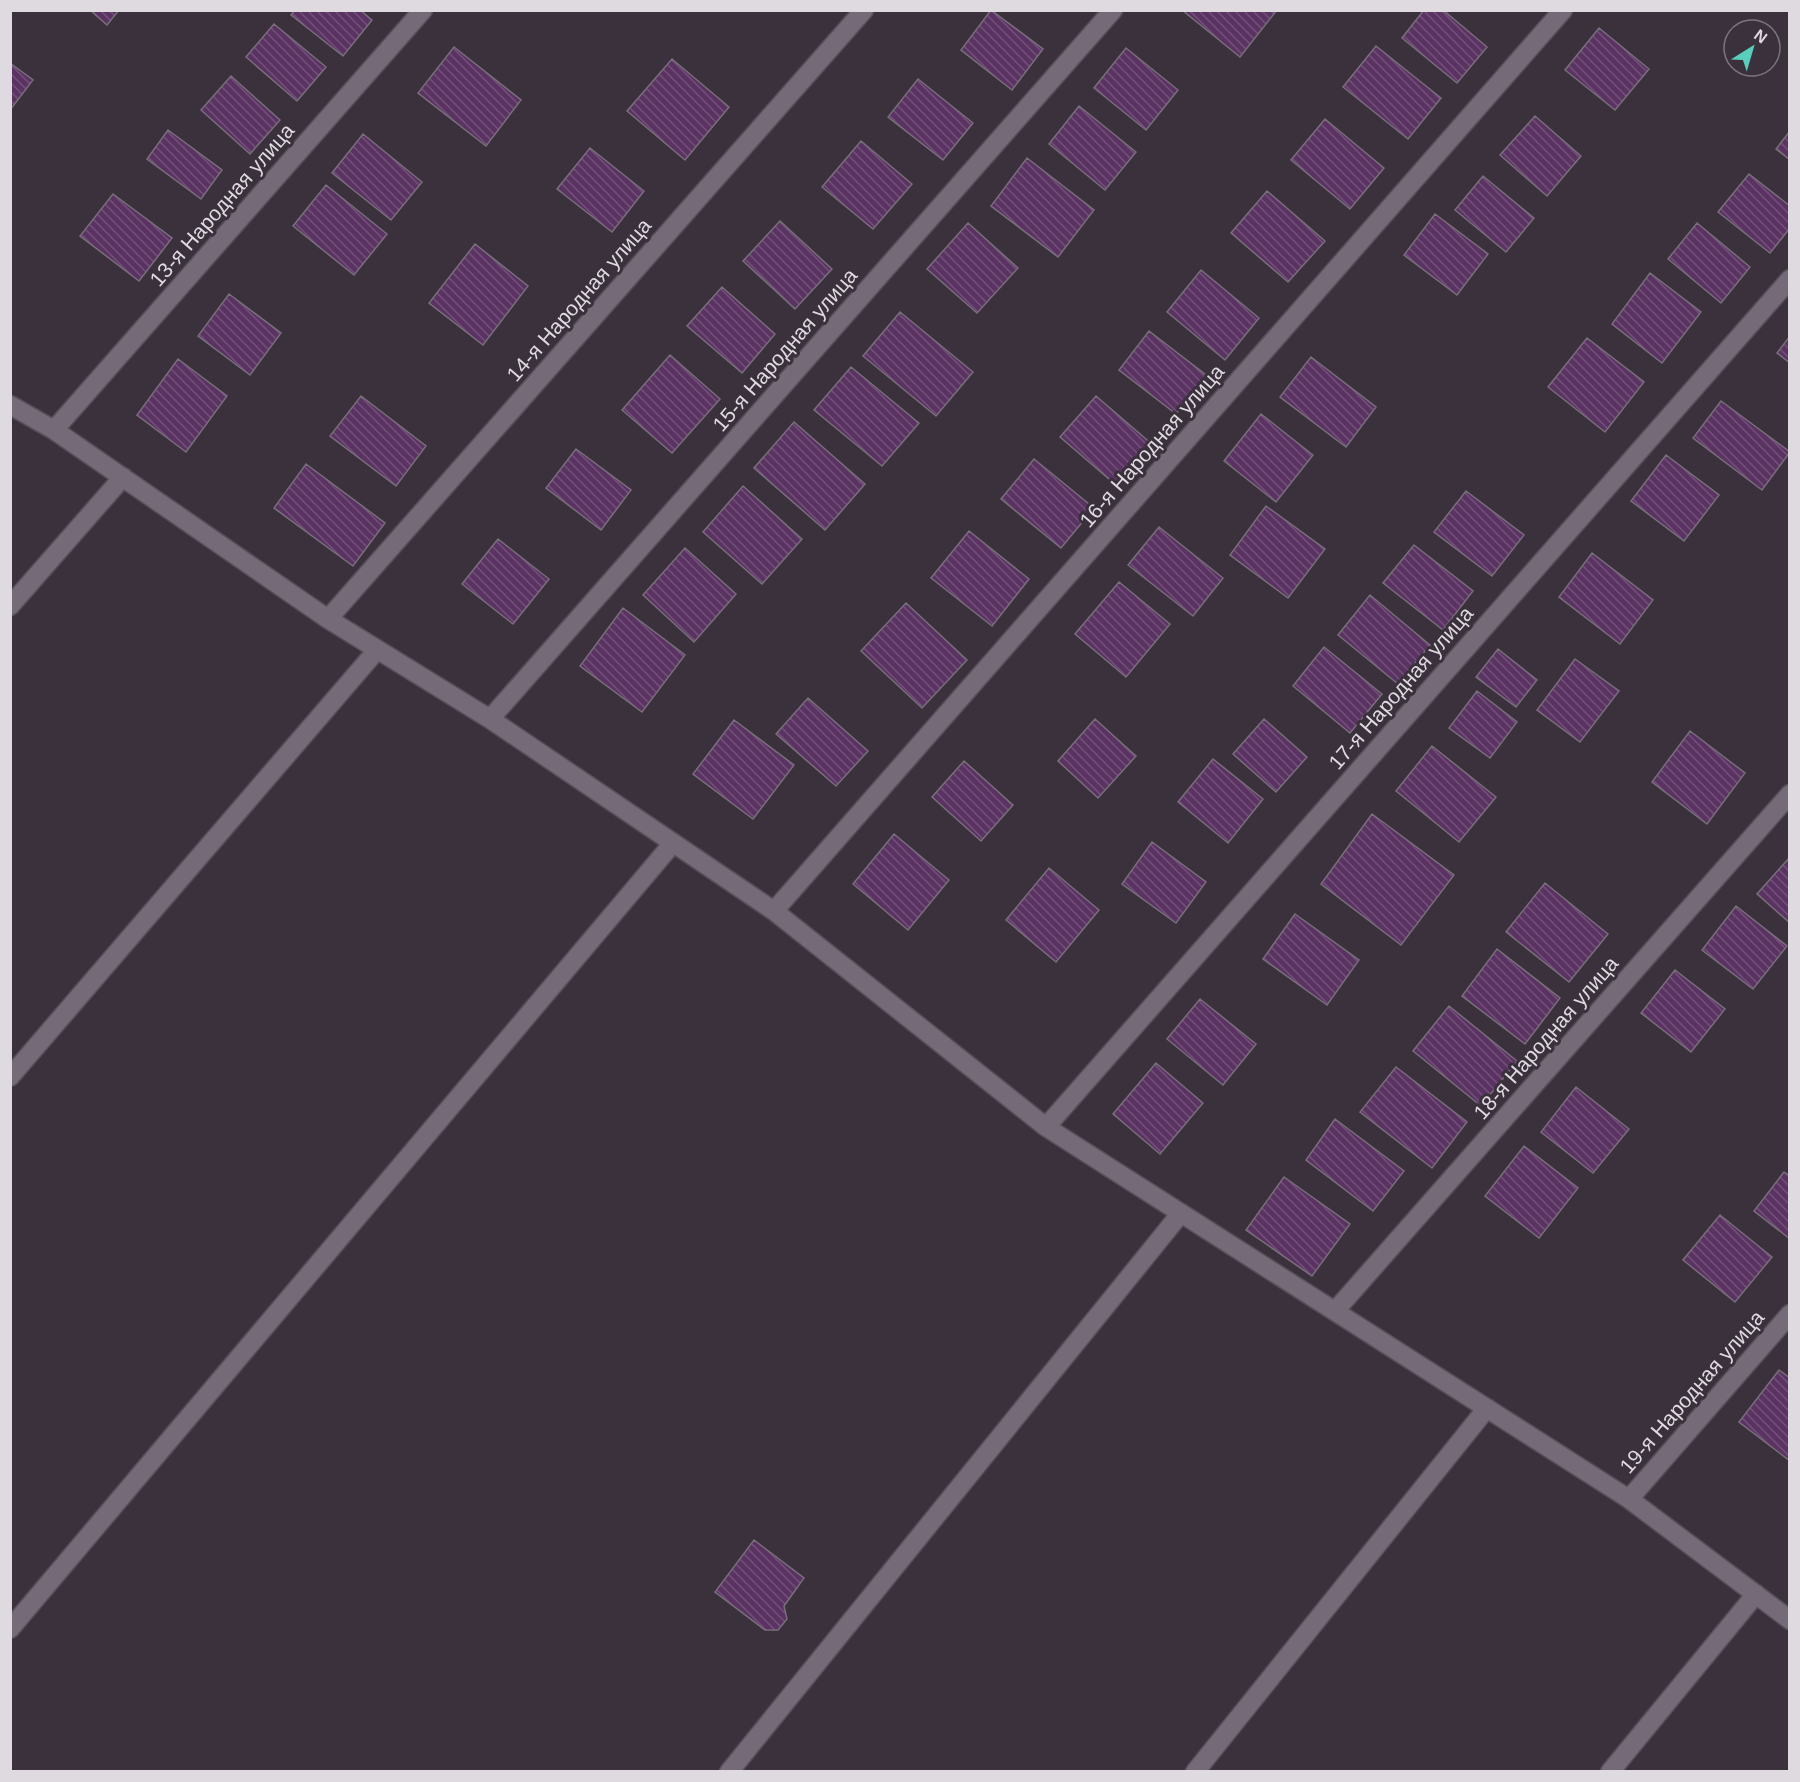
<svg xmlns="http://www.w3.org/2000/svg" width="1800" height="1782" font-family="Helvetica,sans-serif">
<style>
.building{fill:url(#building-back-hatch);stroke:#796e7b;stroke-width:1.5}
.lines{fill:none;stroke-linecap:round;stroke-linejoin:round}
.minor-casing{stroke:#564e58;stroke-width:21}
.minor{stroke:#756a77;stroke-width:18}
.labels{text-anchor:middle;stroke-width:6;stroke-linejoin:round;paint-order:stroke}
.street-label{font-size:21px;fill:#dfd9e0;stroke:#3a313c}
</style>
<defs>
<pattern id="building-back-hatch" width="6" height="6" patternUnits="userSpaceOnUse" patternTransform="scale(1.5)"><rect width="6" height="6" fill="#5b3363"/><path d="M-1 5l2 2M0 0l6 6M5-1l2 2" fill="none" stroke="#725079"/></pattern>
</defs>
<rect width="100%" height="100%" fill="#3a313c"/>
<!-- building -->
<path class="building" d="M 90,10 L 119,10 L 107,25 Z
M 295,10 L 360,10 L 372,20 L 343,56 L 291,15 Z
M 991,10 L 1043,49 L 1012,90 L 961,50 Z
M 1182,10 L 1277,10 L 1240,57 Z
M 1424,10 L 1443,10 L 1487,47 L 1457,83 L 1402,38 Z
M 274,24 L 326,67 L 297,101 L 246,57 Z
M 1599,28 L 1649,69 L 1615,110 L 1565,70 Z
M 1376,46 L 1441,98 L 1408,139 L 1343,87 Z
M 454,47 L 521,100 L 486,146 L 418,93 Z
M 1126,48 L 1178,90 L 1146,130 L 1094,88 Z
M 672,59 L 729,107 L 685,160 L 627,111 Z
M 10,63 L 33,80 L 10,110 Z
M 231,76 L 280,120 L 250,154 L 201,110 Z
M 918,79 L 973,123 L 943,160 L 888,117 Z
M 1079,106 L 1136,152 L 1105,190 L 1049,144 Z
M 1535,116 L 1581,156 L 1547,196 L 1500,155 Z
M 1325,119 L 1384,168 L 1350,209 L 1291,160 Z
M 168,130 L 222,170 L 201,199 L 147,159 Z
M 1790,131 L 1790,160 L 1776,149 Z
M 363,134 L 422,182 L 391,220 L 332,173 Z
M 861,141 L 912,184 L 873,229 L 822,187 Z
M 590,148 L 644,191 L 612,232 L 557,189 Z
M 1027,158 L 1094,210 L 1058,257 L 991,206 Z
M 1749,174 L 1790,206 L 1790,228 L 1770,253 L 1718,212 Z
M 1483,176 L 1534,218 L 1506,252 L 1455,210 Z
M 326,185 L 387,234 L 354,275 L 293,226 Z
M 1267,191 L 1325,241 L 1288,282 L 1231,233 Z
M 113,194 L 172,238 L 139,281 L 80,236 Z
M 1435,214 L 1488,254 L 1457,295 L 1404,255 Z
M 780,221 L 832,269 L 795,309 L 743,261 Z
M 968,223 L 1018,268 L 977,313 L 927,269 Z
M 1697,223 L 1750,267 L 1721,303 L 1668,259 Z
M 475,244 L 528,286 L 483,345 L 429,303 Z
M 1201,270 L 1259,318 L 1225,360 L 1167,312 Z
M 1650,273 L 1701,312 L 1662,363 L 1612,324 Z
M 722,287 L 775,334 L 742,373 L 687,326 Z
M 229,294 L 281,333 L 250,375 L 198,336 Z
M 900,312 L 973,372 L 936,416 L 863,356 Z
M 1149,331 L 1206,375 L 1176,414 L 1119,370 Z
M 1790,336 L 1790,363 L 1777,353 Z
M 1587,338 L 1644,382 L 1605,432 L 1548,387 Z
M 670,355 L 720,399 L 672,453 L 622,410 Z
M 1311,357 L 1376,407 L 1346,447 L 1280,397 Z
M 178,359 L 227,396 L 186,452 L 137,415 Z
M 851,367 L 919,423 L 882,466 L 814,410 Z
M 361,396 L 426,446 L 396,486 L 330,436 Z
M 1096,396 L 1153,445 L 1117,486 L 1060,437 Z
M 1721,401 L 1790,452 L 1762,490 L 1693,438 Z
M 1261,414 L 1313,455 L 1276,502 L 1224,461 Z
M 794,422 L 865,484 L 825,530 L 754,468 Z
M 576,449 L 631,490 L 601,530 L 546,488 Z
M 1666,455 L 1719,495 L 1684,541 L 1631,501 Z
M 1034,459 L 1094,508 L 1061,548 L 1001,499 Z
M 306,464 L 385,523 L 353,566 L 274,508 Z
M 743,486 L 802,539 L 762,584 L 703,532 Z
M 1466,491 L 1524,535 L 1492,576 L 1434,532 Z
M 1266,506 L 1325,549 L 1288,598 L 1230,555 Z
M 1159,527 L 1223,578 L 1193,616 L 1128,565 Z
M 969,531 L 1029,579 L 992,626 L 931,578 Z
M 498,539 L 549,579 L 513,624 L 462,584 Z
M 1414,545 L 1473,591 L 1443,630 L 1383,583 Z
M 685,548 L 736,594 L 694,642 L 643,595 Z
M 1592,553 L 1653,600 L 1620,644 L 1559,597 Z
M 1119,582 L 1170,624 L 1126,677 L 1075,634 Z
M 1370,595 L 1430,645 L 1398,684 L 1338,635 Z
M 906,603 L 967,660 L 922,708 L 861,651 Z
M 623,608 L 685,655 L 642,712 L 580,666 Z
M 1324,647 L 1382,694 L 1350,733 L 1293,686 Z
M 1498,649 L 1537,680 L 1516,707 L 1476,677 Z
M 1575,659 L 1619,691 L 1580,742 L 1537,710 Z
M 1477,691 L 1517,722 L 1490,758 L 1449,728 Z
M 808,698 L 868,751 L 836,786 L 776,734 Z
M 1095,719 L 1136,756 L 1098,798 L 1058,761 Z
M 1264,719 L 1307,757 L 1276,792 L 1233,754 Z
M 734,720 L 794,765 L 753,819 L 693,774 Z
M 1690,731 L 1745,773 L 1707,824 L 1652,782 Z
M 1432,746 L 1496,797 L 1459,842 L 1396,791 Z
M 1213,759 L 1263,799 L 1228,843 L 1178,802 Z
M 964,761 L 1013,805 L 981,841 L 932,797 Z
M 1372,814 L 1454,875 L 1401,945 L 1321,884 Z
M 894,834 L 949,880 L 908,930 L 853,884 Z
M 1152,842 L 1206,882 L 1176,923 L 1122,884 Z
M 1790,857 L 1790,923 L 1757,894 Z
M 1049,868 L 1099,910 L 1056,962 L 1006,920 Z
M 1545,883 L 1608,934 L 1569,982 L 1506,932 Z
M 1736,906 L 1787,946 L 1753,989 L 1702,950 Z
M 1295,914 L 1359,960 L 1327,1005 L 1263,959 Z
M 1497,949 L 1560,998 L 1525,1044 L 1462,996 Z
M 1675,970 L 1725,1009 L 1691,1052 L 1641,1013 Z
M 1200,999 L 1256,1044 L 1223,1085 L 1167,1039 Z
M 1449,1006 L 1517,1061 L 1481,1106 L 1413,1051 Z
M 1156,1063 L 1203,1103 L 1160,1154 L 1113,1114 Z
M 1396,1067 L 1467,1122 L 1432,1168 L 1360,1112 Z
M 1576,1087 L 1629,1129 L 1593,1173 L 1541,1132 Z
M 1335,1119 L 1404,1171 L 1373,1211 L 1306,1160 Z
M 1524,1146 L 1578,1188 L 1539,1238 L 1485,1196 Z
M 1784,1172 L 1790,1176 L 1790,1239 L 1754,1211 Z
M 1284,1177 L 1350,1224 L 1312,1276 L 1246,1230 Z
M 1720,1215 L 1772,1257 L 1735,1302 L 1683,1260 Z
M 1779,1370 L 1790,1378 L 1790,1461 L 1739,1422 Z
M 754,1540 L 804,1578 L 784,1606 L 787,1619 L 778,1630 L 765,1630 L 715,1592 Z"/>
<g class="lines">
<!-- minor casing -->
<g class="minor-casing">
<path id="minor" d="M 10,405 L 54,430 L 328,619 L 490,719 L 774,911 L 1046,1127 L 1629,1499 L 1790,1620
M 54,430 L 423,10
M 10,606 L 123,477
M 328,619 L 864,10
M 490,719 L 1113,10
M 774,911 L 1563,10
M 10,1077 L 377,650
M 1046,1127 L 1790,279
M 1335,1311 L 1790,794
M 1629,1499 L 1790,1314
M 10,1629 L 673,843
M 729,1772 L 1181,1213
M 1195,1772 L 1487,1408
M 1610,1772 L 1756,1594"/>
</g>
<!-- minor -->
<use href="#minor" class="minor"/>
</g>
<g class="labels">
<!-- street labels -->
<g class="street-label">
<text transform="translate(222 205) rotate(-49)" y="7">13-я Народная улица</text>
<text transform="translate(579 300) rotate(-49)" y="7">14-я Народная улица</text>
<text transform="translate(785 350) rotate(-49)" y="7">15-я Народная улица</text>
<text transform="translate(1152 446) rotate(-49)" y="7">16-я Народная улица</text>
<text transform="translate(1401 688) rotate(-49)" y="7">17-я Народная улица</text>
<text transform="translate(1546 1038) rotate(-49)" y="7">18-я Народная улица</text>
<text transform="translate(1692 1392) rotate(-49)" y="7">19-я Народная улица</text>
</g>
</g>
<!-- border -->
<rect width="1800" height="1782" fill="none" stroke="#dfd9e0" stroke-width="24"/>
<!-- north arrow -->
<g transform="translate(1752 48) rotate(37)"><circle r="28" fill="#3a313c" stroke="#7c747e" stroke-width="1.5"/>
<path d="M0-4.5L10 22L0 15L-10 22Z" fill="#5acebc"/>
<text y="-9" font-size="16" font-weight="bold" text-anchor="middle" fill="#dfd9e0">N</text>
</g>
</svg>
